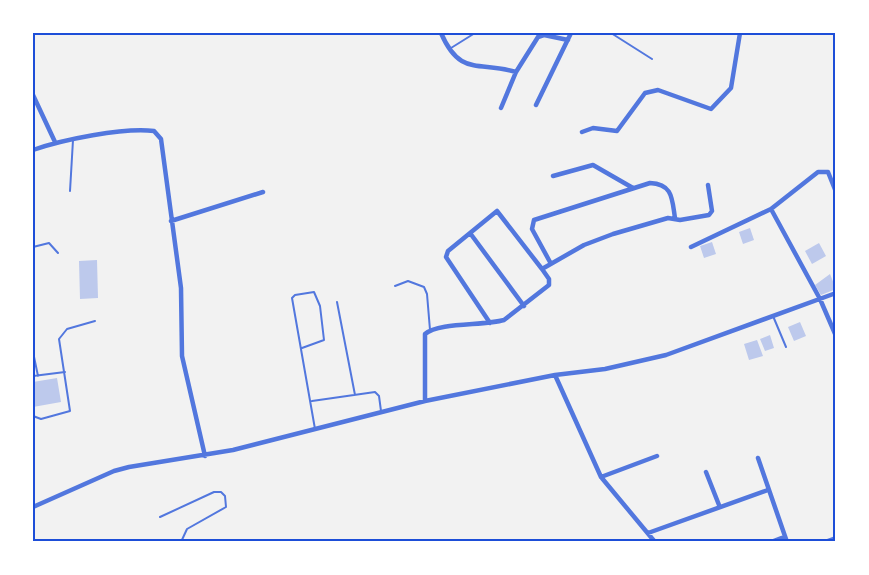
<svg xmlns="http://www.w3.org/2000/svg" width="869" height="575" font-family="Literata,serif">
<style>
.building{fill:#bdc9ec}
.lines{fill:none;stroke-linecap:round;stroke-linejoin:round}
.service{stroke:#5277de;stroke-width:2}
.minor{stroke:#5277de;stroke-width:4.5}
.neatline{fill:none;stroke:#1d4ed8;stroke-width:2}
</style>
<rect width="100%" height="100%" fill="#f2f2f2"/>
<!-- building -->
<path class="building" d="M 750,228 L 754,240 L 743,244 L 739,232 Z
M 712,242 L 716,254 L 704,258 L 700,246 Z
M 819,243 L 826,256 L 812,264 L 805,251 Z
M 97,260 L 98,298 L 80,299 L 79,261 Z
M 830,274 L 836,289 L 821,295 L 815,285 Z
M 800,322 L 806,336 L 794,341 L 788,327 Z
M 770,335 L 774,348 L 765,351 L 760,339 Z
M 757,340 L 763,356 L 749,360 L 744,344 Z
M 57,378 L 61,402 L 33,407 L 33,382 Z"/>
<g class="lines">
<!-- service -->
<path class="service" d="M 611,33 L 652,59
M 451,48 L 475,33
M 70,191 L 73,140
M 33,247 L 49,243 L 58,253
M 395,286 L 408,281 L 424,287 L 427,294 L 430,330
M 337,302 L 355,395
M 773,316 L 786,347
M 302,348 L 324,340 L 320,306 L 314,292 L 295,295 L 292,298 L 315,429
M 33,352 L 38,376
M 33,376 L 65,372
M 312,401 L 375,392 L 379,396 L 381,411
M 33,416 L 41,419 L 70,411 L 59,339 L 67,329 L 95,321
M 160,517 L 214,492 L 221,492 L 225,496 L 226,507 L 187,529 L 181,542"/>
<!-- minor -->
<path class="minor" d="M 441,33 C 460,77 479,61 516,72
M 33,95 L 55,142
M 536,105 L 571,33
M 501,108 L 516,72 L 538,37 L 544,35 L 568,40
M 582,132 L 593,128 L 617,131 L 645,93 L 658,90 L 711,109 L 731,88 L 740,33
M 33,150 C 61,140 124,127 154,131 L 161,139 L 181,288 L 182,356 L 205,456
M 553,176 L 593,165 L 633,188
M 771,209 L 820,299 L 836,336
M 171,221 L 263,192
M 470,233 L 524,306
M 691,247 L 771,209 L 818,172 L 828,172 L 836,192
M 550,262 L 532,229 L 534,220 L 650,183 C 673,184 672,199 675,218
M 542,269 L 584,245 L 613,234 L 668,218 L 680,220 L 709,215 L 712,211 L 708,185
M 555,375 L 601,477 L 655,542
M 425,401 L 425,334 C 439,322 484,326 504,320 L 549,285 L 549,279 L 542,269 L 497,211 L 448,251 L 446,257 L 490,323
M 758,458 L 787,542
M 706,472 L 719,505
M 601,477 L 657,456
M 33,507 L 114,471 L 129,467 L 233,450 L 425,401 L 555,375 L 605,369 L 666,355 L 836,293
M 648,533 L 768,490
M 771,542 L 784,537
M 825,542 L 836,538"/>
</g>
<!-- border -->
<rect width="869" height="575" fill="none" stroke="#ffffff" stroke-width="69"/>
<rect x="34" y="34" width="800" height="506" class="neatline"/>
</svg>
